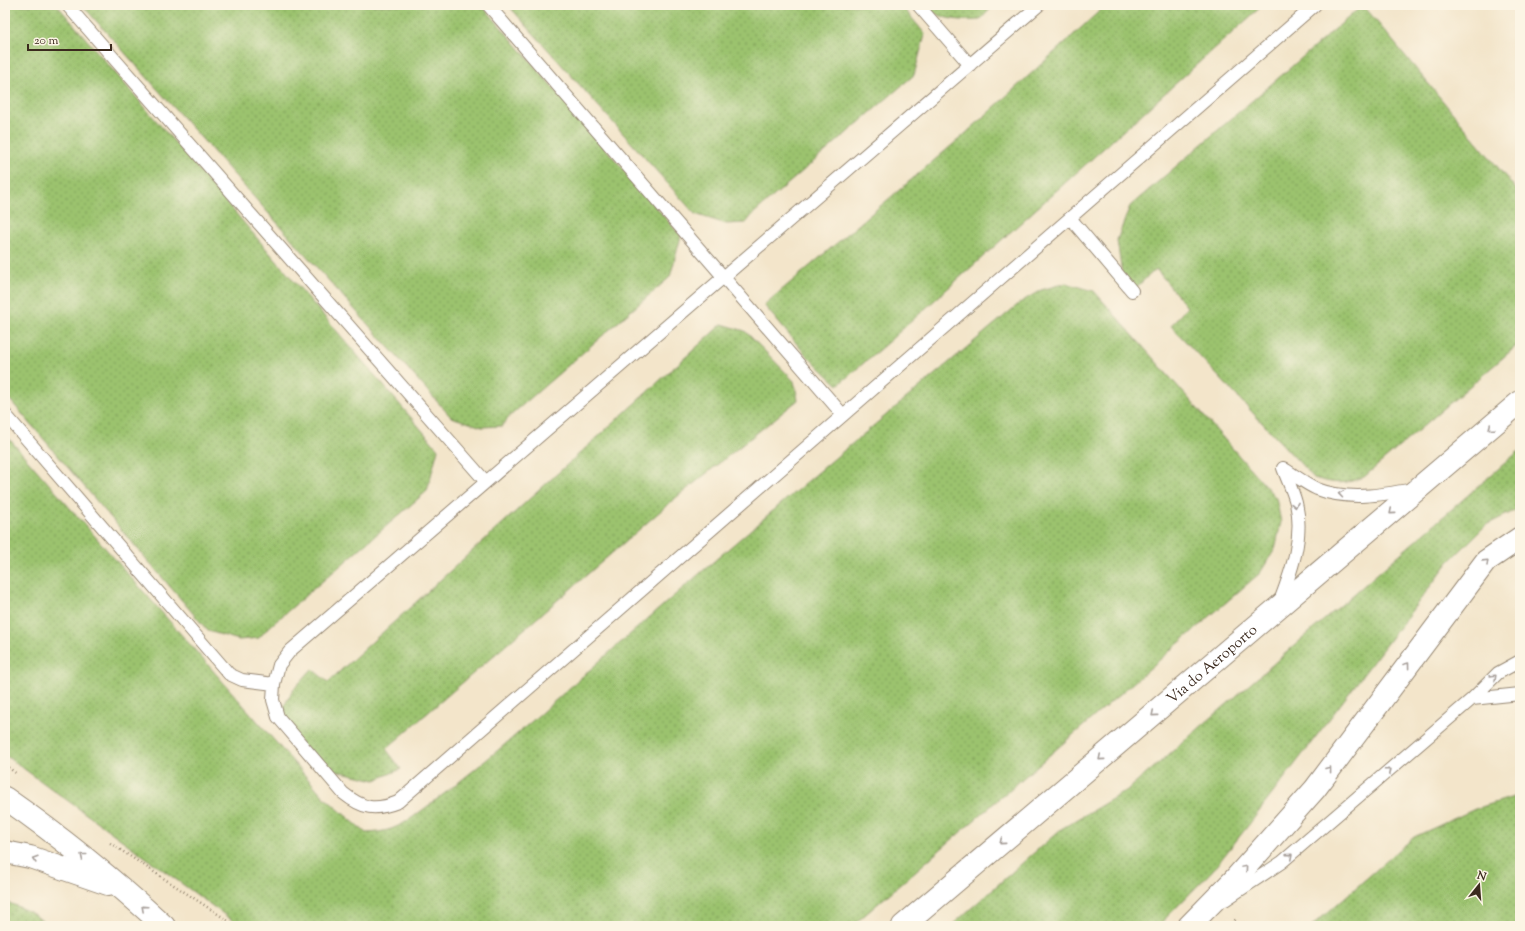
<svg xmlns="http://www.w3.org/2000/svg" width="1525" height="931" font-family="'Sorts Mill Goudy',serif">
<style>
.grass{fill:url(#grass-dots);stroke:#6b7646}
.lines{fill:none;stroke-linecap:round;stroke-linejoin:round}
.service-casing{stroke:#978874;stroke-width:14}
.tertiary-casing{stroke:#978874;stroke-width:24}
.secondary-casing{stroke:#978874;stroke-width:24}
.path{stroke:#978874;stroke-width:2.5;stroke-dasharray:1 3;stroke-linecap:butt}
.service{stroke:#fff;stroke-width:12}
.tertiary{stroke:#fff;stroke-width:22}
.secondary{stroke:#fff;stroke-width:22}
.oneway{stroke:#a79f9a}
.labels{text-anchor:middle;stroke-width:3;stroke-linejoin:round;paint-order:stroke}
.street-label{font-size:15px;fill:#3b2a1e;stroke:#fcf5e5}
</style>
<defs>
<pattern id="grass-dots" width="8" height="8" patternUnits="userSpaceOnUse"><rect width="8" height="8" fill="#9bc36e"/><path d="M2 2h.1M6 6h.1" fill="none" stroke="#809f5a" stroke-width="1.8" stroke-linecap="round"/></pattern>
</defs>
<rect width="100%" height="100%" fill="#fcf5e5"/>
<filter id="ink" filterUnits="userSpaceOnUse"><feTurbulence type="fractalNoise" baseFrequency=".025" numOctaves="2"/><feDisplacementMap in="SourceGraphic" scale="8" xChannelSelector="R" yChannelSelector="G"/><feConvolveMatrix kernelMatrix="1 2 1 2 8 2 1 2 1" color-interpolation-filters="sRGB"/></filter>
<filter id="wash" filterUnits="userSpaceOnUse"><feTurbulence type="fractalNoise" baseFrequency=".012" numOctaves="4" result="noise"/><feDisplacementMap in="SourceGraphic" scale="16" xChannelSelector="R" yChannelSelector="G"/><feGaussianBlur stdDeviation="0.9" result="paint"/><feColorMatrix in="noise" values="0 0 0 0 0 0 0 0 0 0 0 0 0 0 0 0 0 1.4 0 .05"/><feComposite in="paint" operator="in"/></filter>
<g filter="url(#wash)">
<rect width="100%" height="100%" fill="#f3e5ca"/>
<!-- grass -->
<path class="grass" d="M 5,5 L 57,5 L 438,449 L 427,491 L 267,629 L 259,638 L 239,640 L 208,631 L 5,394 Z
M 82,5 L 482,5 L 681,236 L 670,277 L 510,416 L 502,426 L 482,427 L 451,417 Z
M 508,5 L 901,5 L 925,34 L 914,75 L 754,213 L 746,223 L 726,224 L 695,214 Z
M 924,5 L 994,5 L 980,20 C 961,21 937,20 924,5 Z
M 1106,5 L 1263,5 L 887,343 L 838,385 L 806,355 L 764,305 L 965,134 Z
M 1363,5 L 1520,194 L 1520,343 L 1364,477 C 1344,485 1335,484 1314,478 L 1171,326 L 1187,307 L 1156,269 L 1132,291 L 1123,281 L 1117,240 L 1130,206 Z
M 1066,283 L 1094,291 L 1276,498 L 1281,522 L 1275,549 L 1260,573 L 852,926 L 240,926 L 5,755 L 5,434 L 324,797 L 366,833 C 386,832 396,829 413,817 C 495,758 568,688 644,622 C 768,513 895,408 1021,302 L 1041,290 Z
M 722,324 L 745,331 L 794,381 L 798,400 L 672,501 L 386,749 L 401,769 L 375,780 L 321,767 L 278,717 L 293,690 L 312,669 L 328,682 Z
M 1520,450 L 1520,508 L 1486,525 L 1448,563 L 1251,822 L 1212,871 L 1158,926 L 951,926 L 1061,829 L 1129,789 Z
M 1520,795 L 1520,926 L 1312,926 L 1414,837 L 1475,809 Z
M 5,901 L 30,912 L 50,926 L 5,926 Z"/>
</g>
<g filter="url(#ink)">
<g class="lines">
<!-- service casing -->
<g class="service-casing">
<path id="service" d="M 67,5 L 486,482
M 488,5 L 843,415
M 918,5 L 970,65
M 1039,5 L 290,651 L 279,665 L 274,684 L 273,700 L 278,717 L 343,793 C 363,809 375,811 398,802 L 1315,5
M 1070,218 L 1132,291
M 5,414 L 229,674 L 242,680 L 274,684
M 1283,468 C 1294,475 1306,484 1317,489 C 1348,501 1382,495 1413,489
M 1280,601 C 1292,570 1304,536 1296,503 C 1293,491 1287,479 1283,468
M 1472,699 L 1520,694
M 1225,900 L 1282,862 L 1472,699 L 1498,673 L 1520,661"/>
</g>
<!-- tertiary casing -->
<g class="tertiary-casing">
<g id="tertiary">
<path id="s1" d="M 903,926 L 1520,402"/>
<path d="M 1189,926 L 1233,881 L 1315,789 L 1486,561 L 1520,538"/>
</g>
</g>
<!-- secondary casing -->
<g class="secondary-casing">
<path id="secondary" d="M 5,798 C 61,837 114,880 164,926
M 5,852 L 30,857 L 108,884"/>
</g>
<!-- path -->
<path class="path" d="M 5,765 L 17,774
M 110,843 L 236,926
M 1229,926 L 1237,918"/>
<!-- service -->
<use href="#service" class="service"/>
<!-- tertiary -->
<use href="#tertiary" class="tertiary"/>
<!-- secondary -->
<use href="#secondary" class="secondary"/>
</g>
<!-- one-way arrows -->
<defs><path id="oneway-chevron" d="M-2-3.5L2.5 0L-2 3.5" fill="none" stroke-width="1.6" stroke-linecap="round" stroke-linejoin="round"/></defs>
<g class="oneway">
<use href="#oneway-chevron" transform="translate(1491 428) rotate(139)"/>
<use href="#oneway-chevron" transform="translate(1341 494) rotate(-172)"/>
<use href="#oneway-chevron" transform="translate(1295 505) rotate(79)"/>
<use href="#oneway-chevron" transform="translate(1392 512) rotate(140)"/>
<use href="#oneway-chevron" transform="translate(1486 562) rotate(-44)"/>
<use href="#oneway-chevron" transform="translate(1407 665) rotate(-53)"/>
<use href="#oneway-chevron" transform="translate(1494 677) rotate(-44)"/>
<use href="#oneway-chevron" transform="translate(1154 714) rotate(140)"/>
<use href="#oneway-chevron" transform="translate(1101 758) rotate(140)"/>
<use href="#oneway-chevron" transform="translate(1329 769) rotate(-53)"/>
<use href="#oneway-chevron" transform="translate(1388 771) rotate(-41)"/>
<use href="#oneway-chevron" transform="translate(1002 842) rotate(140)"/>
<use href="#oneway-chevron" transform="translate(83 856) rotate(-141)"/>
<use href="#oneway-chevron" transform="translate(1290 856) rotate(-41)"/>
<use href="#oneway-chevron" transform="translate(35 859) rotate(-163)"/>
<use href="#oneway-chevron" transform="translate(1245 868) rotate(-49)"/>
<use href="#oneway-chevron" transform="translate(144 908) rotate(-138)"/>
</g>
</g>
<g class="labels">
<!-- street labels -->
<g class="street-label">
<text dy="5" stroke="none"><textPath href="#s1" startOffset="405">Via do Aeroporto</textPath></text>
</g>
</g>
<!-- margin -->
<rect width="1525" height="931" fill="none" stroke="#fcf5e5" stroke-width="20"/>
<!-- north arrow -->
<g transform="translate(1479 885) rotate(17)" stroke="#fcf5e5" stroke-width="3" paint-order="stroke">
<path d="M0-3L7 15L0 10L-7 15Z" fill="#3b2a1e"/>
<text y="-6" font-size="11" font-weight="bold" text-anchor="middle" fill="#3b2a1e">N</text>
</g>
<!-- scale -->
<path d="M28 44v6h83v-6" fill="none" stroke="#3b2a1e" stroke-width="2"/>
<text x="34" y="44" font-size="12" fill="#3b2a1e" stroke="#fcf5e5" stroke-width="3" paint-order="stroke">20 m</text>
</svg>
